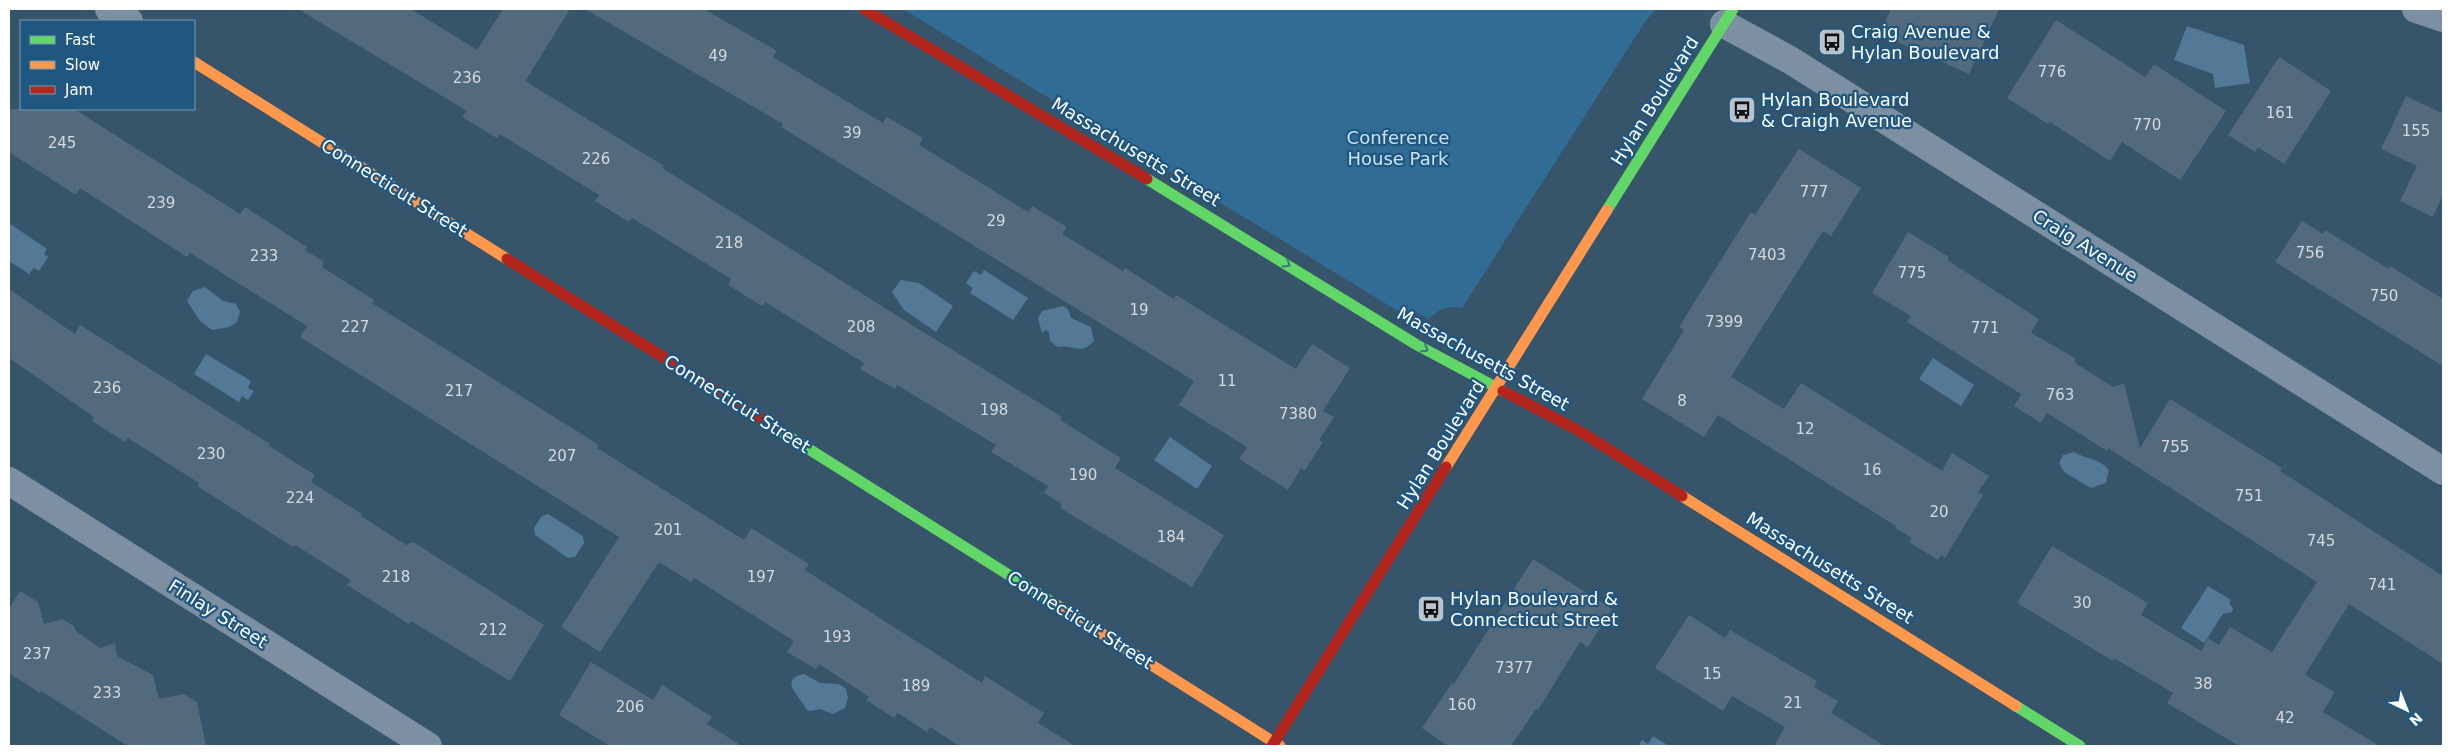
<svg xmlns="http://www.w3.org/2000/svg" width="2452" height="755" font-family="'DejaVu Sans',sans-serif">
<style>
.green{fill:#316c95}
.water{fill:#537996}
.building{fill:#526a7c}
.lines{fill:none;stroke-linecap:round;stroke-linejoin:round}
.street{stroke:#7c90a1;stroke-width:28}
.fast{stroke:#63d668;stroke-width:11}
.slow{stroke:#ff974d;stroke-width:11}
.jam{stroke:#b3261e;stroke-width:11}
.oneway{stroke:#347d79}
.labels{text-anchor:middle;stroke-width:4.5;stroke-linejoin:round;paint-order:stroke}
.number-label{font-size:15px;fill:#d4dade}
.poi-label{font-size:18px;fill:#fff;stroke:#205780;text-anchor:start}
.street-label{font-size:18px;fill:#fff;stroke:#205780}
.park-label{font-size:18px;fill:#c9e4f6;stroke:#205780}
</style>
<rect width="100%" height="100%" fill="#36546a"/>
<!-- green -->
<path class="green" d="M 903,9 L 1656,9 L 1645,22 L 1462,308 C 1447,306 1440,308 1429,319 L 1412,310 L 1406,316 Z"/>
<!-- water -->
<path class="water" d="M 2187,26 L 2244,45 L 2250,83 L 2215,88 L 2213,74 L 2174,60 Z
M 9,223 L 47,249 L 44,254 L 48,257 L 39,271 L 34,268 L 29,274 L 9,261 Z
M 984,270 L 1028,298 L 1013,320 L 970,293 L 973,288 L 966,283 L 974,271 L 981,275 Z
M 901,280 L 919,283 L 953,306 L 936,332 L 904,310 L 892,292 Z
M 205,287 L 223,301 L 236,304 L 240,312 L 237,322 L 229,327 L 212,330 L 200,321 L 187,301 L 193,291 Z
M 1063,306 L 1068,309 L 1071,318 L 1091,327 L 1094,341 C 1080,356 1074,344 1058,347 L 1050,341 L 1049,332 L 1046,330 L 1042,333 L 1038,318 L 1042,311 Z
M 206,354 L 251,381 L 248,388 L 254,391 L 248,400 L 242,396 L 239,402 L 194,374 Z
M 1933,358 L 1974,385 L 1961,406 L 1919,379 Z
M 1170,437 L 1212,466 L 1197,489 L 1154,460 Z
M 2074,452 C 2087,460 2099,458 2109,470 L 2106,483 L 2091,488 L 2064,472 L 2059,463 L 2063,455 Z
M 548,514 L 583,536 L 584,543 L 575,557 L 568,558 L 535,535 L 534,528 L 542,516 Z
M 2208,586 L 2231,600 L 2229,603 L 2233,608 L 2232,612 L 2223,614 L 2204,643 L 2181,628 Z
M 804,674 L 820,683 L 839,684 L 846,689 L 848,698 L 845,708 L 833,714 L 820,709 L 810,711 L 806,709 C 801,697 777,679 804,674 Z
M 1653,736 L 1669,746 L 1638,746 L 1642,740 L 1648,744 Z"/>
<!-- building -->
<path class="building" d="M 298,9 L 411,9 L 477,50 L 503,9 L 570,9 L 526,80 L 530,84 L 664,166 L 662,168 L 928,335 L 1062,417 L 1060,420 L 1121,458 L 1115,468 L 1224,535 L 1192,587 L 1060,508 L 1062,504 L 1044,493 L 1048,486 L 991,452 L 996,445 L 897,385 L 895,389 L 860,369 L 864,363 L 765,302 L 762,306 L 728,285 L 731,279 L 632,218 L 629,222 L 595,201 L 599,195 L 500,134 L 497,138 L 462,117 L 467,111 Z
M 585,9 L 704,9 L 777,51 L 773,57 L 883,123 L 887,117 L 923,138 L 919,145 L 1028,212 L 1032,206 L 1067,227 L 1062,234 L 1123,271 L 1125,268 L 1174,299 L 1176,295 L 1296,369 L 1312,344 L 1350,368 L 1323,411 L 1334,417 L 1319,440 L 1323,442 L 1305,470 L 1301,468 L 1288,490 L 1239,459 L 1247,447 L 1179,405 L 1194,381 L 781,127 L 783,124 Z
M 1891,9 L 1999,9 L 1969,74 L 1880,34 Z
M 2056,20 L 2145,77 L 2154,64 L 2226,111 L 2180,180 L 2122,142 L 2110,161 L 2050,122 L 2048,124 L 2007,98 Z
M 2279,57 L 2331,91 L 2284,164 L 2258,147 L 2255,152 L 2228,135 Z
M 2406,96 L 2442,113 L 2443,111 L 2443,195 L 2433,217 L 2400,201 L 2417,166 L 2381,149 Z
M 9,109 L 74,109 L 240,214 L 245,207 L 307,247 L 305,250 L 324,262 L 322,267 L 374,300 L 372,303 L 599,445 L 597,448 L 744,540 L 751,528 L 809,564 L 805,570 L 908,636 L 982,683 L 985,676 L 1044,713 L 1038,723 L 1075,746 L 959,746 L 930,727 L 927,732 L 898,713 L 894,718 L 866,700 L 869,697 L 819,664 L 816,669 L 787,652 L 794,641 L 694,578 L 691,582 L 659,562 L 600,652 L 561,627 L 619,537 L 300,337 L 307,326 L 190,253 L 187,257 L 80,188 L 76,195 L 9,152 Z
M 1799,149 L 1861,188 L 1831,236 L 1823,231 L 1731,377 L 1784,409 L 1801,383 L 1942,471 L 1952,453 L 1989,476 L 1978,492 L 1983,495 L 1945,558 L 1941,555 L 1938,560 L 1909,542 L 1912,538 L 1895,528 L 1896,526 L 1718,415 L 1704,437 L 1642,399 L 1684,330 L 1679,327 L 1709,279 L 1751,212 L 1755,215 Z
M 2302,221 L 2323,234 L 2325,230 L 2389,269 L 2390,266 L 2443,299 L 2443,366 L 2275,262 Z
M 1908,232 L 1949,257 L 1947,260 L 2039,319 L 2031,333 L 2075,358 L 2075,363 L 2113,387 L 2124,383 L 2140,448 L 2170,399 L 2282,468 L 2280,471 L 2443,576 L 2443,664 L 2349,604 L 2305,675 L 2335,692 L 2323,712 L 2380,746 L 2239,746 L 2167,703 L 2173,693 L 2114,658 L 2113,661 L 2017,603 L 2052,546 L 2148,603 L 2141,615 L 2201,651 L 2208,638 L 2219,645 L 2230,627 L 2272,652 L 2317,582 L 2108,448 L 2107,451 L 2047,413 L 2041,423 L 2014,406 L 2021,394 L 1907,322 L 1911,316 L 1872,293 Z
M 9,289 L 75,334 L 80,325 L 270,444 L 269,446 L 315,475 L 311,482 L 362,514 L 361,516 L 406,545 L 413,542 L 544,625 L 510,681 L 411,621 L 409,624 L 347,585 L 351,580 L 295,545 L 293,547 L 197,486 L 199,483 L 128,438 L 125,442 L 92,421 L 94,417 L 9,358 Z
M 1533,559 L 1612,609 L 1588,647 L 1580,642 L 1538,710 L 1536,709 L 1511,746 L 1448,746 L 1422,728 L 1452,683 L 1454,684 Z
M 20,591 L 38,602 L 44,624 L 62,619 L 74,626 L 76,631 L 100,648 L 115,643 L 117,656 L 153,675 L 159,699 L 184,694 L 197,702 L 206,746 L 128,746 L 41,691 L 40,693 L 9,673 L 9,609 Z
M 1689,615 L 1725,638 L 1730,630 L 1817,681 L 1814,687 L 1838,701 L 1831,713 L 1885,746 L 1774,746 L 1785,727 L 1732,696 L 1723,711 L 1655,668 Z
M 591,662 L 653,700 L 662,685 L 712,717 L 707,724 L 742,746 L 610,746 L 559,715 Z"/>
<g class="lines">
<!-- street -->
<path class="street" d="M 109,9 L 129,21
M 2416,9 L 2443,18
M 1724,24 L 1790,60 L 2443,471
M 9,481 L 428,746"/>
<!-- fast -->
<path class="fast" d="M 1147,179 L 1417,345 L 1503,391
M 1607,210 L 1733,9
M 777,429 L 1058,606
M 2016,706 L 2080,746"/>
<!-- slow -->
<path class="slow" d="M 194,62 L 507,259
M 1446,467 L 1607,210
M 1682,496 L 2016,706
M 1058,606 L 1280,746"/>
<!-- jam -->
<path class="jam" d="M 864,9 L 1147,179
M 507,259 L 777,429
M 1503,391 L 1581,432 L 1682,496
M 1272,746 L 1446,467"/>
</g>
<!-- one-way arrows -->
<defs><path id="oneway-chevron" d="M-2-3.5L2.5 0L-2 3.5" fill="none" stroke-width="1.6" stroke-linecap="round" stroke-linejoin="round" transform="scale(1.25)"/></defs>
<g class="oneway">
<use href="#oneway-chevron" transform="translate(1287 264) rotate(32)"/>
<use href="#oneway-chevron" transform="translate(1425 349) rotate(30)"/>
</g>
<!-- icons -->
<defs>
<g id="bus-square" transform="scale(1.4375)"><rect x="-9" y="-9" width="18" height="18" rx="4" fill="#b9c3cb" stroke="#205780"/><path d="M-5-6H5V4H4V6H2V4H-2V6H-4V4H-5ZM-3.5-4V0h7V-4ZM-3.5 1.2v1.5H-2V1.2ZM2 1.2v1.5H3.5V1.2Z" fill="#111"/></g>
</defs>
<g fill-rule="evenodd">
<use href="#bus-square" x="1832" y="42"/>
<use href="#bus-square" x="1742" y="110"/>
<use href="#bus-square" x="1431" y="609"/>
</g>
<g class="labels">
<!-- number labels -->
<g class="number-label">
<text x="718" y="61">49</text>
<text x="2052" y="77">776</text>
<text x="467" y="83">236</text>
<text x="2280" y="118">161</text>
<text x="2147" y="130">770</text>
<text x="2416" y="136">155</text>
<text x="852" y="138">39</text>
<text x="62" y="148">245</text>
<text x="596" y="164">226</text>
<text x="1814" y="197">777</text>
<text x="161" y="208">239</text>
<text x="996" y="226">29</text>
<text x="729" y="248">218</text>
<text x="2310" y="258">756</text>
<text x="1767" y="260">7403</text>
<text x="264" y="261">233</text>
<text x="1912" y="278">775</text>
<text x="2384" y="301">750</text>
<text x="1139" y="315">19</text>
<text x="1724" y="327">7399</text>
<text x="355" y="332">227</text>
<text x="861" y="332">208</text>
<text x="1985" y="333">771</text>
<text x="1227" y="386">11</text>
<text x="107" y="393">236</text>
<text x="459" y="396">217</text>
<text x="2060" y="400">763</text>
<text x="1682" y="406">8</text>
<text x="994" y="415">198</text>
<text x="1298" y="419">7380</text>
<text x="1805" y="434">12</text>
<text x="2175" y="452">755</text>
<text x="211" y="459">230</text>
<text x="562" y="461">207</text>
<text x="1872" y="475">16</text>
<text x="1083" y="480">190</text>
<text x="2249" y="501">751</text>
<text x="300" y="503">224</text>
<text x="1939" y="517">20</text>
<text x="668" y="535">201</text>
<text x="1171" y="542">184</text>
<text x="2321" y="546">745</text>
<text x="396" y="582">218</text>
<text x="761" y="582">197</text>
<text x="2382" y="590">741</text>
<text x="2082" y="608">30</text>
<text x="493" y="635">212</text>
<text x="837" y="642">193</text>
<text x="37" y="659">237</text>
<text x="1514" y="673">7377</text>
<text x="1712" y="679">15</text>
<text x="2203" y="689">38</text>
<text x="916" y="691">189</text>
<text x="107" y="698">233</text>
<text x="1793" y="708">21</text>
<text x="1462" y="710">160</text>
<text x="630" y="712">206</text>
<text x="2285" y="723">42</text>
</g>
<!-- poi labels -->
<g class="poi-label">
<text x="1851" y="38">Craig Avenue &amp;<tspan x="1851" dy="21">Hylan Boulevard</tspan></text>
<text x="1761" y="106">Hylan Boulevard<tspan x="1761" dy="21">&amp; Craigh Avenue</tspan></text>
<text x="1450" y="605">Hylan Boulevard &amp;<tspan x="1450" dy="21">Connecticut Street</tspan></text>
</g>
<!-- street labels -->
<g class="street-label">
<text transform="translate(1655 101) rotate(-58)" y="6">Hylan Boulevard</text>
<text transform="translate(1136 152) rotate(31)" y="6">Massachusetts Street</text>
<text transform="translate(394 188) rotate(32)" y="6">Connecticut Street</text>
<text transform="translate(2085 246) rotate(32)" y="6">Craig Avenue</text>
<text transform="translate(1483 359) rotate(29)" y="6">Massachusetts Street</text>
<text transform="translate(737 404) rotate(32)" y="6">Connecticut Street</text>
<text transform="translate(1441 445) rotate(-58)" y="6">Hylan Boulevard</text>
<text transform="translate(1830 568) rotate(32)" y="6">Massachusetts Street</text>
<text transform="translate(218 614) rotate(32)" y="6">Finlay Street</text>
<text transform="translate(1080 620) rotate(32)" y="6">Connecticut Street</text>
</g>
<!-- park labels -->
<g class="park-label">
<text x="1398" y="144">Conference<tspan x="1398" dy="21">House Park</tspan></text>
</g>
</g>
<!-- border -->
<rect width="2452" height="755" fill="none" stroke="#ffffff" stroke-width="20"/>
<!-- legend -->
<rect x="20" y="20" width="175" height="90" fill="#205780" stroke="#799ab3"/>
<rect x="30" y="36" width="25" height="8" fill="#63d668" stroke="#799ab3"/>
<text x="65" y="45" font-size="15" fill="#ffffff">Fast</text>
<rect x="30" y="61" width="25" height="8" fill="#ff974d" stroke="#799ab3"/>
<text x="65" y="70" font-size="15" fill="#ffffff">Slow</text>
<rect x="30" y="86" width="25" height="8" fill="#b3261e" stroke="#799ab3"/>
<text x="65" y="95" font-size="15" fill="#ffffff">Jam</text>
<!-- north arrow -->
<g transform="translate(2407 710) rotate(137)" stroke="#205780" stroke-width="4" paint-order="stroke">
<path d="M0-4L9 19L0 12L-9 19Z" fill="#ffffff"/>
<text y="-8" font-size="14" font-weight="bold" text-anchor="middle" fill="#ffffff">N</text>
</g>
</svg>
